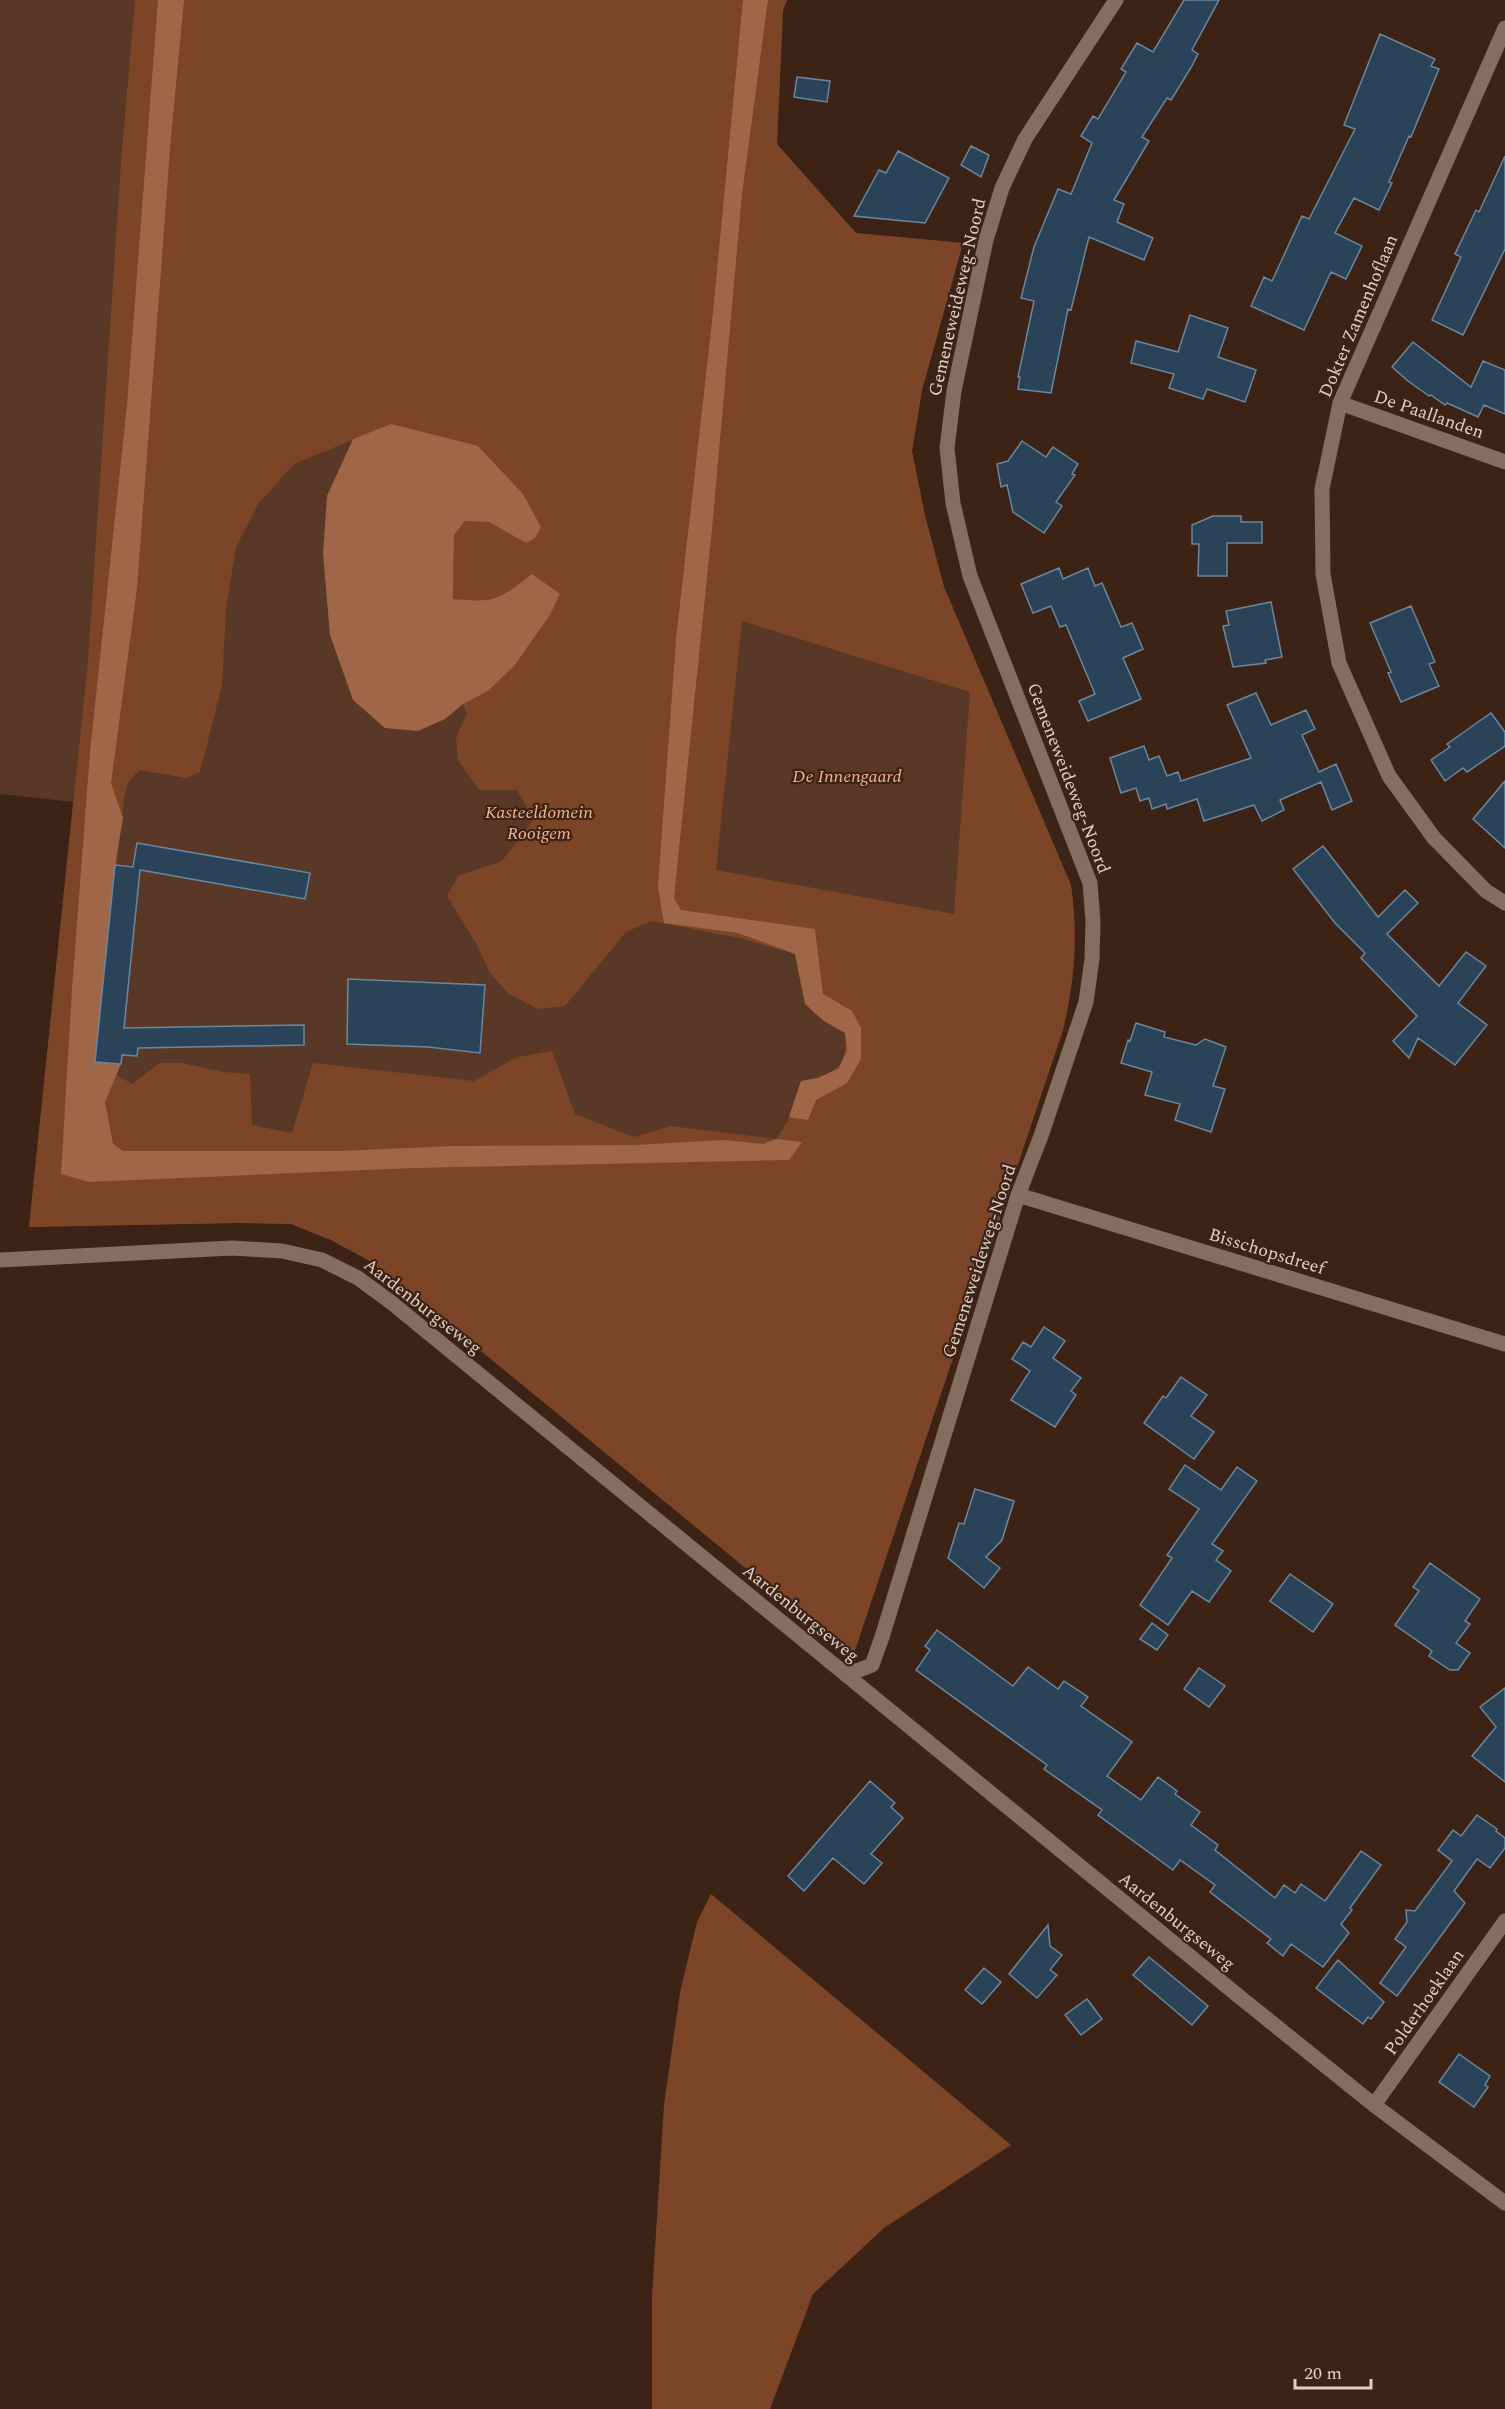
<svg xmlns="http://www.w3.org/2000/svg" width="1505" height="2409" font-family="Spectral,serif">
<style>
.green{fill:#5a3827}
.forest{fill:#7c4528;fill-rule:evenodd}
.water{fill:#a06648}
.building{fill:#2a4358;stroke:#6b879d;stroke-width:1.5}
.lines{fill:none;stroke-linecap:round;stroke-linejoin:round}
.minor{stroke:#876d60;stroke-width:15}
.labels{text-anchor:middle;stroke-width:4.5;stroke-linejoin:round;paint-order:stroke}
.street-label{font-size:18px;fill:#e1cfc6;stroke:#3d2315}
.park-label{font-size:18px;font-style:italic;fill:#f8b390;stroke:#3d2315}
</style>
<rect width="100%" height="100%" fill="#3d2315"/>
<!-- green -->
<path class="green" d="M 0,0 L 787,0 L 783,10 L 777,144 L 856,233 L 963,243 L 922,390 L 912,451 L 925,516 L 944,587 L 1071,885 C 1078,935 1075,981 1063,1030 L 853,1656 L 403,1287 L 368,1260 L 331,1240 L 291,1224 L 237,1223 L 29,1227 L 73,802 L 0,794 Z"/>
<!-- forest -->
<path class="forest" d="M 135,0 L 787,0 L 783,10 L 777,144 L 856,233 L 963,243 L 922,390 L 912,451 L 925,516 L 944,587 L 1071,885 C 1078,935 1075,981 1063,1030 L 853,1656 L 403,1287 L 368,1260 L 331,1240 L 291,1224 L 237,1223 L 29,1227 L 88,662 L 121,162 ZM 391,424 L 526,543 L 489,522 L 465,521 L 454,535 L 453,599 C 495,603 498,601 532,575 L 488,691 L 463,704 L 467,714 L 456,737 L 458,760 L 479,790 L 517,790 L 534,819 L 502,861 L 458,876 L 447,896 L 476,943 L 490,973 L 509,994 L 538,1009 L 565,1006 L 626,932 L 651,921 L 740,938 L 795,954 C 805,1002 800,1009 845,1033 C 848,1069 834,1075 801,1081 L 787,1122 L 776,1139 L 671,1126 L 634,1137 L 575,1114 L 552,1051 L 517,1057 L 474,1081 L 313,1063 L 292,1133 L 252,1125 L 250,1074 L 223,1072 L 182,1063 L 159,1063 L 132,1084 L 95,1062 L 124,799 L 128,783 L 139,770 L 187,778 L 200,772 L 222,685 L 226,610 L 236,547 L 258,504 L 294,464 ZM 742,621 L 970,692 L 954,914 L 716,870 Z
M 711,1894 L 1011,2145 L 884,2228 L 813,2294 L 770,2409 L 652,2409 L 652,2297 L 664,2105 L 680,1992 L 697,1922 Z"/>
<!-- water -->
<path class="water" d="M 158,0 L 184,0 L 171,137 L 137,588 L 111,783 L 123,818 L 115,865 L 95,1062 L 121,1064 L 105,1102 L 113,1144 L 123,1151 L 341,1151 L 452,1146 L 636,1145 L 723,1140 L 764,1144 L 776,1139 L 802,1142 L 789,1160 L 413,1168 L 89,1182 L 61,1174 L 72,989 L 90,752 L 127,405 Z
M 743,0 L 768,0 L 742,194 L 712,529 L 674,898 L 681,910 L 815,929 L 823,994 L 852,1011 L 861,1028 L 861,1059 L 847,1083 L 816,1100 L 808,1120 L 789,1117 L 801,1081 L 818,1078 L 839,1068 L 847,1051 L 845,1033 L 824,1021 L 805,1004 L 795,954 L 738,933 L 664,923 L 658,887 L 676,639 L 712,322 Z
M 391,424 L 478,446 L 523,494 L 541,527 L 535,538 L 526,543 L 489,522 L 465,521 L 454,535 L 453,599 C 495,603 499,600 532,574 L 560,594 L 550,615 L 514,666 L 488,691 L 463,704 L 445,719 L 418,731 L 385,728 L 353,700 L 330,635 L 323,554 L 327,496 L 353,439 Z"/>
<!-- building -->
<path class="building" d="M 1184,0 L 1219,0 L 1192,50 L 1198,54 L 1192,66 L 1171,100 L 1167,98 L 1142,137 L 1149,141 L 1114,200 L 1124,204 L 1117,222 L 1153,238 L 1144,260 L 1089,237 L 1071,310 L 1068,309 L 1051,393 L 1018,389 L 1020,377 L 1018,377 L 1034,301 L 1021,298 L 1034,247 L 1058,189 L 1071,194 L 1092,143 L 1081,136 L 1093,116 L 1098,119 L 1126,72 L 1121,69 L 1137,43 L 1153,52 Z
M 1380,34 L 1435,59 L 1431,66 L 1439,69 L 1411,137 L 1409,136 L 1389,182 L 1392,183 L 1379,210 L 1354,198 L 1335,233 L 1362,246 L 1346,279 L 1331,272 L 1304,330 L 1251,306 L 1264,277 L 1272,281 L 1302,216 L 1309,219 L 1355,129 L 1344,125 Z
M 797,77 L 830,81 L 827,102 L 794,97 Z
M 971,146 L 989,155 L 981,177 L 961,165 Z
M 898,151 L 949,178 L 925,223 L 854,216 L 879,170 L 886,173 Z
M 1505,156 L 1505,249 L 1463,335 L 1432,320 L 1461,257 L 1455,254 L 1476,210 L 1479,212 Z
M 1190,315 L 1228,328 L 1218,357 L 1256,370 L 1245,402 L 1207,389 L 1203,399 L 1169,388 L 1174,374 L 1131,363 L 1136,341 L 1178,352 Z
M 1413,342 L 1471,387 L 1483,361 L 1505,370 L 1505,414 L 1484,405 L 1478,417 L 1447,403 L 1445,405 L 1431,395 L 1429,396 L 1408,381 L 1392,367 Z
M 1022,441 L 1046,457 L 1053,447 L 1078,464 L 1072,474 L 1075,475 L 1056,502 L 1062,506 L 1044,533 L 1013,512 L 1007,485 L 1001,487 L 997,464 L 1008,461 Z
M 1213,516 L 1241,516 L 1241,522 L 1262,522 L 1262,543 L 1227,543 L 1227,576 L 1198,576 L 1199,544 L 1192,544 L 1192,525 Z
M 1059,568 L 1063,579 L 1088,568 L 1095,586 L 1102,583 L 1121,627 L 1132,623 L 1143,649 L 1123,658 L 1141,699 L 1088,721 L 1079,701 L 1095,694 L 1066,625 L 1060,627 L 1051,606 L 1033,613 L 1021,584 Z
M 1271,602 L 1282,657 L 1265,660 L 1266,663 L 1233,667 L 1223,626 L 1229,625 L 1226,611 Z
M 1411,606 L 1435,662 L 1429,664 L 1439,686 L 1401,702 L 1388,673 L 1391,672 L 1370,623 Z
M 1256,693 L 1271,725 L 1306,710 L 1315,729 L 1302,735 L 1319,772 L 1336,764 L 1352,801 L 1332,810 L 1321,782 L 1280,800 L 1284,810 L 1262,821 L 1254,805 L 1204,821 L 1197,799 L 1167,809 L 1166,804 L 1152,809 L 1149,798 L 1140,801 L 1136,788 L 1121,793 L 1110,758 L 1144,746 L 1149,760 L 1159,756 L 1167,776 L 1178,772 L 1181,781 L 1251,758 L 1227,705 Z
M 1491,713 L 1505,732 L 1505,746 L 1467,772 L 1463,768 L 1445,781 L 1431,760 L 1450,747 L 1447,744 Z
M 1505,781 L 1505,848 L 1473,819 Z
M 137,843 L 310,873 L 305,899 L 140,870 L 124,1028 L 304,1025 L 304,1045 L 138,1048 L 137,1056 L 122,1055 L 121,1064 L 95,1062 L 115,865 L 133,867 Z
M 1323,846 L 1378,917 L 1405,890 L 1418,903 L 1387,934 L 1439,986 L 1466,952 L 1486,966 L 1458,1003 L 1487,1025 L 1455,1065 L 1418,1038 L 1409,1058 L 1393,1041 L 1417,1016 L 1361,958 L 1365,953 L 1335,923 L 1293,869 Z
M 348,979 L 485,985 L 480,1053 L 428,1047 L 347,1044 Z
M 1136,1023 L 1165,1032 L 1164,1037 L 1196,1045 L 1205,1039 L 1226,1047 L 1213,1086 L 1225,1089 L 1211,1132 L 1175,1120 L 1180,1104 L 1145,1095 L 1152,1072 L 1121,1063 L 1128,1040 L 1130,1041 Z
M 1044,1327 L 1065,1341 L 1053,1358 L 1081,1378 L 1071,1391 L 1076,1395 L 1055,1427 L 1011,1400 L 1030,1371 L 1012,1359 L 1023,1342 L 1031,1347 Z
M 1181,1377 L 1207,1395 L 1191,1416 L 1214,1432 L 1194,1459 L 1144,1423 L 1163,1396 L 1166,1398 Z
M 1185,1465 L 1221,1490 L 1237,1467 L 1257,1481 L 1212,1544 L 1223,1551 L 1216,1560 L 1231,1571 L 1209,1602 L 1192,1591 L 1168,1625 L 1140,1605 L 1172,1558 L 1167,1555 L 1199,1509 L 1169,1489 Z
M 975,1489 L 1014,1501 L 1002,1540 L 986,1557 L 1000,1568 L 984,1588 L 948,1558 L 959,1523 L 964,1524 Z
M 1430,1563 L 1480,1599 L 1465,1621 L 1470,1624 L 1456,1643 L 1470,1653 L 1458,1670 L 1450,1670 L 1429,1656 L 1432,1651 L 1395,1625 L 1419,1591 L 1413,1587 Z
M 1290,1574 L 1333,1604 L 1313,1632 L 1270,1601 Z
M 1152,1623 L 1168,1635 L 1157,1650 L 1140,1639 Z
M 937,1630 L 1013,1686 L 1028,1667 L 1058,1689 L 1064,1681 L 1088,1697 L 1081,1706 L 1132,1742 L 1107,1776 L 1141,1800 L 1158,1777 L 1177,1791 L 1175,1794 L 1200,1812 L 1191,1825 L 1218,1845 L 1215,1850 L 1275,1898 L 1284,1885 L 1295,1893 L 1301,1884 L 1325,1901 L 1361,1851 L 1381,1865 L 1350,1908 L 1352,1910 L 1341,1924 L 1349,1933 L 1323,1967 L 1291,1944 L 1283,1956 L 1267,1943 L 1271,1939 L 1210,1892 L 1215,1885 L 1180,1860 L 1173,1870 L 1098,1815 L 1102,1810 L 1044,1769 L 1047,1765 L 916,1670 L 930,1650 L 925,1646 Z
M 1199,1668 L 1225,1686 L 1209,1707 L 1184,1689 Z
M 1505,1688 L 1505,1782 L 1472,1756 L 1496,1727 L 1480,1707 Z
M 870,1781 L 895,1803 L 891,1807 L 903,1818 L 871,1854 L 882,1863 L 864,1884 L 833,1858 L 804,1891 L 788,1876 Z
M 1477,1815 L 1497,1829 L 1496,1831 L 1505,1838 L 1505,1848 L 1490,1868 L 1477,1859 L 1454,1891 L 1465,1903 L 1397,1996 L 1380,1983 L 1406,1947 L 1395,1939 L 1407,1922 L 1406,1910 L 1415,1911 L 1452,1861 L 1438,1850 L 1453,1830 L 1461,1836 Z
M 1048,1925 L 1050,1946 L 1062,1955 L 1050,1970 L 1057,1975 L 1037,1998 L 1009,1974 Z
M 1149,1957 L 1208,2006 L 1192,2025 L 1133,1975 Z
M 1338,1960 L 1384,2002 L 1371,2019 L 1368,2017 L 1363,2024 L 1316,1988 Z
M 984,1968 L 1001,1982 L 982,2004 L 965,1990 Z
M 1087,1999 L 1102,2019 L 1081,2035 L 1065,2015 Z
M 1459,2054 L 1490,2076 L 1485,2085 L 1488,2087 L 1474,2107 L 1439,2082 Z"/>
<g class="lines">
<!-- minor -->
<path class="minor" d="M 1505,28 L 1340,403 L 1322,489 L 1323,574 L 1339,663 L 1389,776 L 1434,838 L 1486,891 L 1505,903
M 1340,403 L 1505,462
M 1018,1195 L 1505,1344
M 0,1260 L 232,1248 L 282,1251 L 322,1260 L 358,1278 L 392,1303 L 1241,1998 L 1374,2105 L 1505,2203
M 846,1675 L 872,1665 L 882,1637 L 1018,1195 L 1041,1136 L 1086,1002 L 1092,959 L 1093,921 L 1090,883 L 970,576 L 953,503 L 947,448 L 954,391 L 986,240 L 1002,188 L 1025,139 L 1116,0
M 1374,2105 L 1505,1921"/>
</g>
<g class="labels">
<!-- street labels -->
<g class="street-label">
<text transform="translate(957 297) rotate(-77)" y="6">Gemeneweideweg-Noord</text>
<text transform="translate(1358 316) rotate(-67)" y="6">Dokter Zamenhoflaan</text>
<text transform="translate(1429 414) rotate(19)" y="6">De Paallanden</text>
<text transform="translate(1069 778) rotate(69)" y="6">Gemeneweideweg-Noord</text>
<text transform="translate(1267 1251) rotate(17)" y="6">Bisschopsdreef</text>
<text transform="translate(979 1261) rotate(-72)" y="6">Gemeneweideweg-Noord</text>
<text transform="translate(423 1306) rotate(38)" y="6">Aardenburgseweg</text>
<text transform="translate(801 1613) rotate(39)" y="6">Aardenburgseweg</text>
<text transform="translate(1177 1921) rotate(39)" y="6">Aardenburgseweg</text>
<text transform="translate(1424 2002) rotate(-55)" y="6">Polderhoeklaan</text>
</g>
<!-- park labels -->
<g class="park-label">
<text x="847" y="782">De Innengaard</text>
<text x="539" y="818">Kasteeldomein<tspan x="539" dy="21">Rooigem</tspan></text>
</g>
</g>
<!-- scale -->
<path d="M1295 2379v9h76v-9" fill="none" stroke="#e1cfc6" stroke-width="3"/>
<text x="1304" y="2379" font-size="18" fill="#e1cfc6" stroke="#3d2315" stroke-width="4.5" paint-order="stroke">20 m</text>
</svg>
